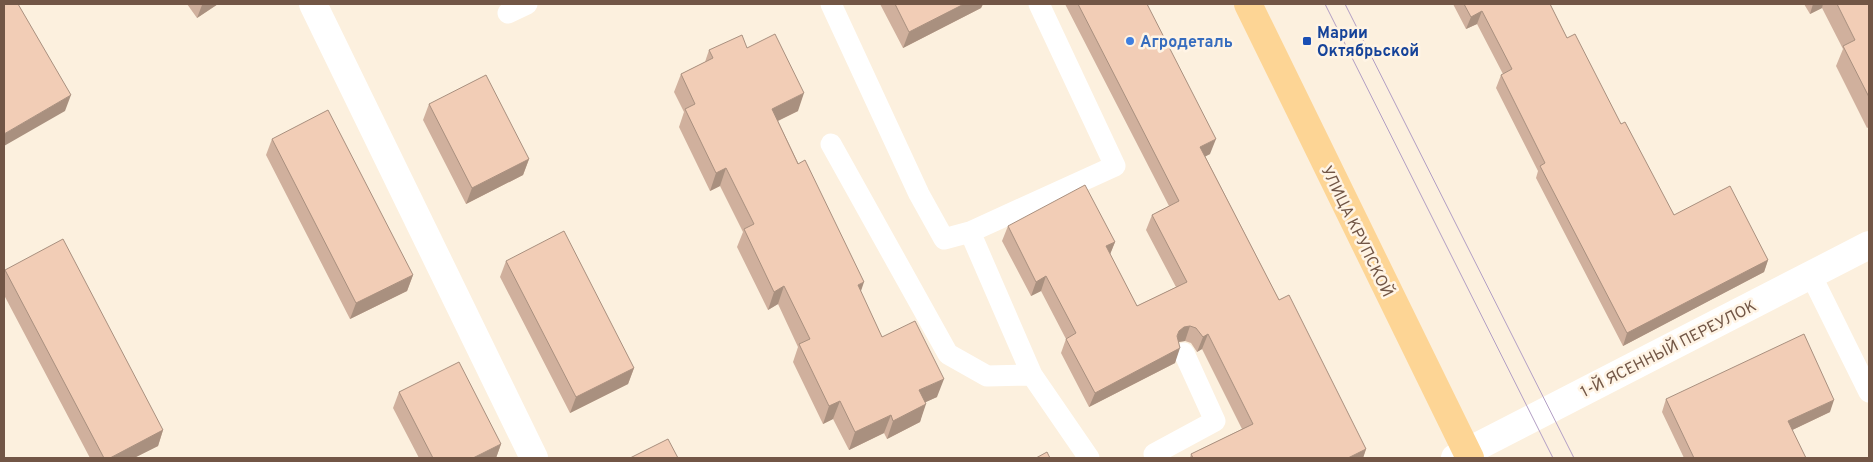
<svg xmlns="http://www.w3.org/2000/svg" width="1873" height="462" font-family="Overpass,sans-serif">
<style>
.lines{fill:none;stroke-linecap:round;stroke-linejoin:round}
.lane{stroke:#fff;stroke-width:21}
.street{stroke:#fff;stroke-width:28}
.primary{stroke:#fdd595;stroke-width:28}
.tram{stroke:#b29ec4;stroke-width:1}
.wall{fill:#d0b09d}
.shaded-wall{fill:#a9907f}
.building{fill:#f2cdb6;stroke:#a9907f}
.shop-dot{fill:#3f7fe0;stroke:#fff4e5;stroke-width:2}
.transit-dot{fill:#1a4fb4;stroke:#fff4e5;stroke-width:2}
.labels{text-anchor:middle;stroke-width:5;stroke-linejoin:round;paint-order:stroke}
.transit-label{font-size:16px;font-weight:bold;fill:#164399;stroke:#fff4e5;text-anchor:start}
.shop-label{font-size:16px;font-weight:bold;fill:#366cbe;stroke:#fff4e5;text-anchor:start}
.street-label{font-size:16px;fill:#725646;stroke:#fff4e5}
</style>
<rect width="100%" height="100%" fill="#fcf0de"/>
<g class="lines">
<!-- lane -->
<path class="lane" d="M 831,4 L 919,194 L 944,239 L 970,232
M 1039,4 L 1115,166 L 970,232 L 1032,375 L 1089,458
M 508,13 L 527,4
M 831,144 L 948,354 L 987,376 L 1032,375
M 1811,275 L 1869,392
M 1156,458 L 1154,454 L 1215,421 L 1184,353"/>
<!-- street -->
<path class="street" d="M 313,4 L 534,458
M 1455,458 L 1869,245"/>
<!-- primary -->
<path class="primary" d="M 1248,4 L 1470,458"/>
<!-- tram -->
<path class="tram" d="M 1325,4 L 1553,458
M 1345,4 L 1574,458"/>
</g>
<!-- wall -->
<path class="wall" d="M 187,4 L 218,4 L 197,18 Z
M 880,4 L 983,4 L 981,8 L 903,48 Z
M 1065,4 L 1147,4 L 1210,154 L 1205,156 L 1279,300 L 1366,449 L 1363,458 L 1190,458 L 1191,454 L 1242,429 L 1202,349 L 1197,352 L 1191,343 L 1185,341 L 1179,342 L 1175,363 L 1089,407 L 1061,353 L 1066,339 L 1041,291 L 1031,296 L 1002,241 L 1008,226 L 1115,242 L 1110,254 L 1137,306 L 1176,287 L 1146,230 L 1152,215 L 1169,206 Z
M 1453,4 L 1550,4 L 1567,38 L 1621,124 L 1674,215 L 1768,260 L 1764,272 L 1623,346 L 1536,178 L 1538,171 L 1496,88 L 1501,75 L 1503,74 L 1477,24 L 1466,29 Z
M 1804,4 L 1869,4 L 1869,127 L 1867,128 L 1836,66 L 1843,49 L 1822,8 L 1810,14 Z
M 747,48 L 798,111 L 778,121 L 882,337 L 937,397 L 925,402 L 920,422 L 887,439 L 884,433 L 849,450 L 833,419 L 823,424 L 793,362 L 798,347 L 778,304 L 768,310 L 737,247 L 743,232 L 720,186 L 710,191 L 679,127 L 684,112 L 674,92 L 681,74 L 705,62 L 709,50 Z
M 429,104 L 529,159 L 523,175 L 466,204 L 423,120 Z
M 272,139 L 413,275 L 407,291 L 350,319 L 266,155 Z
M 506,261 L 634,368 L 628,384 L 570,413 L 500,277 Z
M 5,270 L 163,430 L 158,446 L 134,458 L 90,458 L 4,295 L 4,272 Z
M 399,392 L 501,444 L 496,458 L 419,458 L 393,408 Z
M 1666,399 L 1830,412 L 1792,430 L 1806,458 L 1684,458 L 1662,412 Z"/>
<!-- shaded-wall -->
<path class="shaded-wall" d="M 204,4 L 218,4 L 197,18 L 202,5 Z
M 964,4 L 983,4 L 981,8 L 903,48 L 909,32 Z
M 1813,4 L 1823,4 L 1822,8 L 1810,14 Z
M 1482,11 L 1477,24 L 1466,29 L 1471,17 Z
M 804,93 L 798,111 L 765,127 L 772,109 Z
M 71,95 L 65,111 L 4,146 L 4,134 Z
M 1216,139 L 1210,154 L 1195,162 L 1200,147 Z
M 529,159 L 523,175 L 466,204 L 472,188 Z
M 726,168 L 720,186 L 710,191 L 716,173 Z
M 1115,242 L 1109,257 L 1106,246 Z
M 1768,260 L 1764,272 L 1623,346 L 1627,333 Z
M 413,275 L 407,291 L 350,319 L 356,303 Z
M 1046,276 L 1041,291 L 1031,296 L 1036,282 Z
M 864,282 L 858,300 L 858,285 Z
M 784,286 L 778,304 L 768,310 L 774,292 Z
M 1190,326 L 1185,341 L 1178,342 L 1174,346 L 1179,331 L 1184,327 Z
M 1208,334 L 1202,349 L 1197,352 L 1203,337 Z
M 1180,348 L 1175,363 L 1089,407 L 1095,393 Z
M 634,368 L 628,384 L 570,413 L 576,397 Z
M 944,379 L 937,397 L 913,408 L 919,390 Z
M 1834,400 L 1830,412 L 1784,434 L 1788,421 Z
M 840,401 L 833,419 L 823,424 L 829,406 Z
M 926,404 L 920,422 L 887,439 L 893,421 Z
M 891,415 L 884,433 L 849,450 L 855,432 Z
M 163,430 L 158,446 L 134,458 L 110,458 Z
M 501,444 L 496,458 L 473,458 Z
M 1366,449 L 1363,458 L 1348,458 Z"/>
<!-- building -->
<path class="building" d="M 4,4 L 18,4 L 71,95 L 4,134 Z
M 895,4 L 964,4 L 909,32 Z
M 1078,4 L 1147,4 L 1216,139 L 1200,147 L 1279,300 L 1289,295 L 1366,449 L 1348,458 L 1193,458 L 1191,454 L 1253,424 L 1208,334 L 1203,337 L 1196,328 L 1190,326 L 1184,327 L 1179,331 L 1177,336 L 1180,348 L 1095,393 L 1066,339 L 1076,333 L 1046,276 L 1036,282 L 1008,226 L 1085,185 L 1115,242 L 1106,246 L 1137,306 L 1187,282 L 1152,215 L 1179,201 Z
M 1464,4 L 1550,4 L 1567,38 L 1575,34 L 1621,124 L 1625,122 L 1674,215 L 1730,186 L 1768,260 L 1627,333 L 1540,166 L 1545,163 L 1501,75 L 1512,69 L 1482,11 L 1471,17 Z
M 1837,4 L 1869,4 L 1869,97 L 1843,46 L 1855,40 Z
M 775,34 L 804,93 L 772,109 L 798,164 L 805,160 L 864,282 L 858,285 L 882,337 L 915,321 L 944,379 L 919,390 L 926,404 L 893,421 L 891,415 L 855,432 L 840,401 L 829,406 L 799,344 L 810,339 L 784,286 L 774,292 L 744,229 L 754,224 L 726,168 L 716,173 L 685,109 L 695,104 L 681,74 L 713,58 L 709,50 L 742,35 L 747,48 Z
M 486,75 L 529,159 L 472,188 L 429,104 Z
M 328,110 L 413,275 L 356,303 L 272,139 Z
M 564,231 L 634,368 L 576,397 L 506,261 Z
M 63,239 L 163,430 L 110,458 L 104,458 L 5,270 Z
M 1804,334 L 1834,400 L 1788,421 L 1806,458 L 1694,458 L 1666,399 Z
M 459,362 L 501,444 L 473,458 L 433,458 L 399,392 Z
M 668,439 L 678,458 L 630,458 Z
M 1047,452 L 1050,458 L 1036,458 Z"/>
<!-- markers -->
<circle class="shop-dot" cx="1130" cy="41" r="5"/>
<rect class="transit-dot" x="1302" y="36" width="10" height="10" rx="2.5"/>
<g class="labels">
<!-- transit labels -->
<g class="transit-label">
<text x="1317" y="38">Марии<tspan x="1317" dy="18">Октябрьской</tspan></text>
</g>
<!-- shop labels -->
<g class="shop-label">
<text x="1140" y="47">Агродеталь</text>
</g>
<!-- street labels -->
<g class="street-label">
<text transform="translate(1358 231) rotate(64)" y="6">УЛИЦА КРУПСКОЙ</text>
<text transform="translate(1668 348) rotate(-27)" y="6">1-Й ЯСЕННЫЙ ПЕРЕУЛОК</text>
</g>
</g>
<!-- border -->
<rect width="1873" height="462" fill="none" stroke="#725646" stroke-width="10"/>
</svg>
